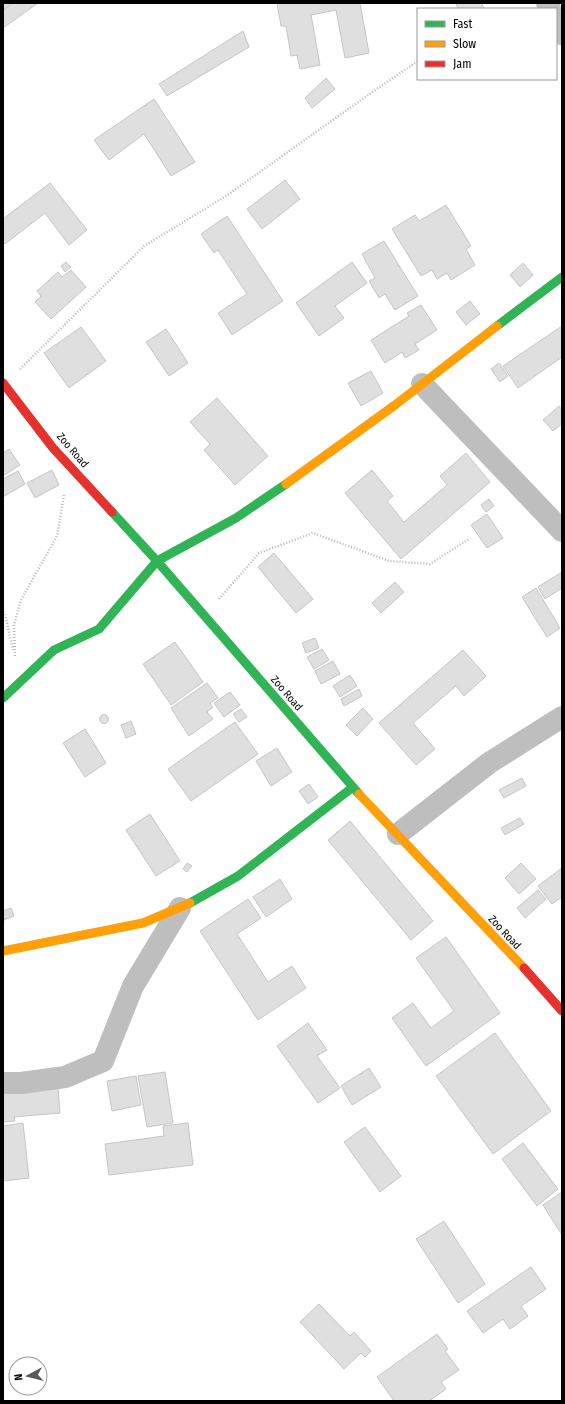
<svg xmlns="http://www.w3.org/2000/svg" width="565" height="1404" font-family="'Fira Sans Condensed',sans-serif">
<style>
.building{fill:#dfdfdf;stroke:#c6c6c6}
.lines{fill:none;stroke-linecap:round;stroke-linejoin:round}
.path{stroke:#b9b9b9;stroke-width:2.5;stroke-dasharray:1 2;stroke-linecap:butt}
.street{stroke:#bebebe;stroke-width:22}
.fast{stroke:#30b455;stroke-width:9}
.slow{stroke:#ff9f0a;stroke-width:9}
.jam{stroke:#e5322d;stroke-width:9}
.labels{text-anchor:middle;stroke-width:3;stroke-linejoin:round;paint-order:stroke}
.street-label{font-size:11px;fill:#000;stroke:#fff}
</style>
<rect width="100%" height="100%" fill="#fff"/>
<!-- building -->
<path class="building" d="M 3,3 L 13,3 L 3,10 Z
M 3,3 L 38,3 L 3,28 Z
M 277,3 L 360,3 L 369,53 L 345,58 L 336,10 L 311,15 L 320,65 L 300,69 L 297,55 L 291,56 L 286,26 L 281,26 Z
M 456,3 L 482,3 L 484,9 L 458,9 Z
M 243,31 L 249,47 L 167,96 L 159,84 Z
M 326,78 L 335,89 L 312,108 L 305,98 Z
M 154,99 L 195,162 L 171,176 L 144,134 L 109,160 L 94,140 Z
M 285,180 L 300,199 L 262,229 L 247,209 Z
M 50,183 L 87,230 L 69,245 L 45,213 L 5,244 L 3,242 L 3,219 Z
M 446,205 L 471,246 L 466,249 L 475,265 L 451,280 L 447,273 L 437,279 L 432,270 L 421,276 L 392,229 L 415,215 L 419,221 Z
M 227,216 L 283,301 L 232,335 L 218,313 L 247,294 L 218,250 L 214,253 L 201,234 Z
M 384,241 L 418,296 L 395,310 L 385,294 L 379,298 L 369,281 L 375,278 L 362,254 Z
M 66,262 L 71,267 L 65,272 L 61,266 Z
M 352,262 L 367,283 L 335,306 L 344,318 L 319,336 L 296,303 Z
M 523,263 L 533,275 L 520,287 L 510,275 Z
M 71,270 L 86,287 L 51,319 L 35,302 L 41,296 L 37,291 L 58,272 L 62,277 Z
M 470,301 L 480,314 L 466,325 L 456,312 Z
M 421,305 L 437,330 L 415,344 L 419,350 L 405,358 L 402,352 L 385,363 L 371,340 L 409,316 L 407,313 Z
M 562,326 L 562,357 L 518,388 L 503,366 Z
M 81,327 L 106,361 L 69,388 L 44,353 Z
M 166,329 L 188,363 L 169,376 L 146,342 Z
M 499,363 L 508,376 L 500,382 L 491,369 Z
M 371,371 L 383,393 L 361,406 L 348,383 Z
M 217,398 L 268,456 L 235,485 L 204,450 L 210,444 L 190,422 Z
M 559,406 L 562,410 L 562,424 L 553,431 L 543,420 Z
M 9,449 L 20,465 L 3,476 L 3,453 Z
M 466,453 L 490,482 L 401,559 L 345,493 L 372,470 L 393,496 L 387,501 L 404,522 L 447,485 L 440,476 Z
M 52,470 L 59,485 L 35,498 L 27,483 Z
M 18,471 L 25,484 L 3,497 L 3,479 Z
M 489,499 L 494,506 L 486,512 L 481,505 Z
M 487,514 L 503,538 L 487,548 L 471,525 Z
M 274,553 L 313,599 L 296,613 L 258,567 Z
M 562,572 L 562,588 L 545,599 L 538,587 Z
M 395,582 L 404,592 L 381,613 L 372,603 Z
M 536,588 L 560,628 L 547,637 L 522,597 Z
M 315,638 L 319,648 L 306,653 L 302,643 Z
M 175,642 L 203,682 L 171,705 L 143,664 Z
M 322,649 L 329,660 L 314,669 L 307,657 Z
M 463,650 L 486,676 L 464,696 L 456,686 L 413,723 L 435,749 L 416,765 L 379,723 Z
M 333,661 L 340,674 L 321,684 L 315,671 Z
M 350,675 L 357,686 L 340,697 L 333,686 Z
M 207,683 L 218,698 L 210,703 L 213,707 L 207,712 L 213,719 L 189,736 L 171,708 Z
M 359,689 L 362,696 L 344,706 L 341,699 Z
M 230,692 L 240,705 L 224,717 L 214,703 Z
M 363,708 L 373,719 L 357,736 L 346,725 Z
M 241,709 L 247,717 L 239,722 L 233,714 Z
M99.5 719a4.5 4.5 0 1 1 9 0a4.5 4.5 0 1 1-9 0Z
M 131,721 L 136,734 L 126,738 L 121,725 Z
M 235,722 L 258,754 L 191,801 L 168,769 Z
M 85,729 L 106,763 L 85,777 L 63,743 Z
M 277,748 L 292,772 L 271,786 L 256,761 Z
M 522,778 L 526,786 L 504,798 L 499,790 Z
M 309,784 L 318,797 L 308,804 L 299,791 Z
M 150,814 L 180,861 L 156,876 L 126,830 Z
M 520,818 L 524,824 L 505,835 L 501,828 Z
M 350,821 L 433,921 L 411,940 L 328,840 Z
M 187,863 L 192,866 L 187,872 L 183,869 Z
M 521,863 L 536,879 L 519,894 L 505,878 Z
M 562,868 L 562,897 L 552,904 L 538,886 Z
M 280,879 L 292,899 L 266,917 L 253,897 Z
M 538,890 L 546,899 L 525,918 L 517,908 Z
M 248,899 L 261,918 L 237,934 L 268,982 L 292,966 L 306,988 L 258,1020 L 200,931 Z
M 11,908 L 14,916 L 4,920 L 3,911 Z
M 446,937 L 500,1013 L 426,1066 L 392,1018 L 413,1003 L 431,1028 L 454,1011 L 416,958 Z
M 308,1023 L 327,1050 L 317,1056 L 340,1088 L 318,1103 L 277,1046 Z
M 495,1033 L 551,1111 L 493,1154 L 436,1076 Z
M 369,1068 L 381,1087 L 352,1105 L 341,1086 Z
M 165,1072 L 173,1123 L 147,1127 L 138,1076 Z
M 136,1076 L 141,1105 L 112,1111 L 107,1081 Z
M 58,1088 L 60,1113 L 14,1117 L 15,1121 L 3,1122 L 3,1093 Z
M 23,1123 L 29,1178 L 3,1181 L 3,1126 Z
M 188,1123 L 193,1165 L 109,1175 L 105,1144 L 164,1136 L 163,1126 Z
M 365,1127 L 401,1176 L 380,1192 L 344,1142 Z
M 523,1143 L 558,1189 L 537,1206 L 502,1159 Z
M 562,1192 L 562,1235 L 543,1205 Z
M 444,1221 L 485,1284 L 458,1303 L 416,1239 Z
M 531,1267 L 546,1289 L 521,1306 L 528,1316 L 510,1329 L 503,1319 L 483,1333 L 467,1311 Z
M 319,1304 L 350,1336 L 354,1332 L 371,1351 L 365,1357 L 361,1353 L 344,1369 L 300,1322 Z
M 437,1334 L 448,1349 L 445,1351 L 459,1370 L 441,1382 L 446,1389 L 429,1401 L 394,1401 L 377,1377 Z"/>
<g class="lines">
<!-- path -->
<path class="path" d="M 20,369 L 144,246 L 226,196 L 368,95 L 418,61
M 219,599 L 259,553 L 313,533 L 389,561 L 430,564 L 469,539
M 3,612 L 5,614 L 13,650
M 15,656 L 14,625 L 21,600 L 57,536 L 64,495"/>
<!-- street -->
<path class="street" d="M 547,3 L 550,9
M 556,22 L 562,34
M 422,384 L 562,531
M 398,834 L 489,763 L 562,717
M 3,1083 L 21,1083 L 65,1077 L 103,1061 L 133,986 L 180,908"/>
<!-- fast -->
<path class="fast" d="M 497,326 L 562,277
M 112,512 L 157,561 L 359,794
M 3,698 L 54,650 L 99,629 L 157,561 L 236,518 L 286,484
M 190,903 L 238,876 L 353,787"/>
<!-- slow -->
<path class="slow" d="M 286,484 L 395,405 L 497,326
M 359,794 L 524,968
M 3,951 L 143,923 L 190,903"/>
<!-- jam -->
<path class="jam" d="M 3,383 L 53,448 L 112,512
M 524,968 L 562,1011"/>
</g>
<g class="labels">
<!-- street labels -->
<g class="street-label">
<text transform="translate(73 450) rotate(49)" y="4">Zoo Road</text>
<text transform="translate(287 693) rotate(49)" y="4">Zoo Road</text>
<text transform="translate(505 932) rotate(47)" y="4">Zoo Road</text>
</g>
</g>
<!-- border -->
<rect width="565" height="1404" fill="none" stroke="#000000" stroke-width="8"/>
<!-- legend -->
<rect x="417" y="8" width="140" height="72" fill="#ffffff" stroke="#999999"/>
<rect x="425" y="21" width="20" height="6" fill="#30b455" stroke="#999999"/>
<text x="453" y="28" font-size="12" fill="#000000">Fast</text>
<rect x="425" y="41" width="20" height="6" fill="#ff9f0a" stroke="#999999"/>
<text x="453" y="48" font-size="12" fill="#000000">Slow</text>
<rect x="425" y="61" width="20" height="6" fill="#e5322d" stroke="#999999"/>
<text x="453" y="68" font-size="12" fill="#000000">Jam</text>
<!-- north arrow -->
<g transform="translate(28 1376) rotate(263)"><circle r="19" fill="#ffffff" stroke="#999999"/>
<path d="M0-3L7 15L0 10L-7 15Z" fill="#595959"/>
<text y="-6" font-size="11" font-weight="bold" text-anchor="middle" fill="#000000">N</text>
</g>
</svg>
